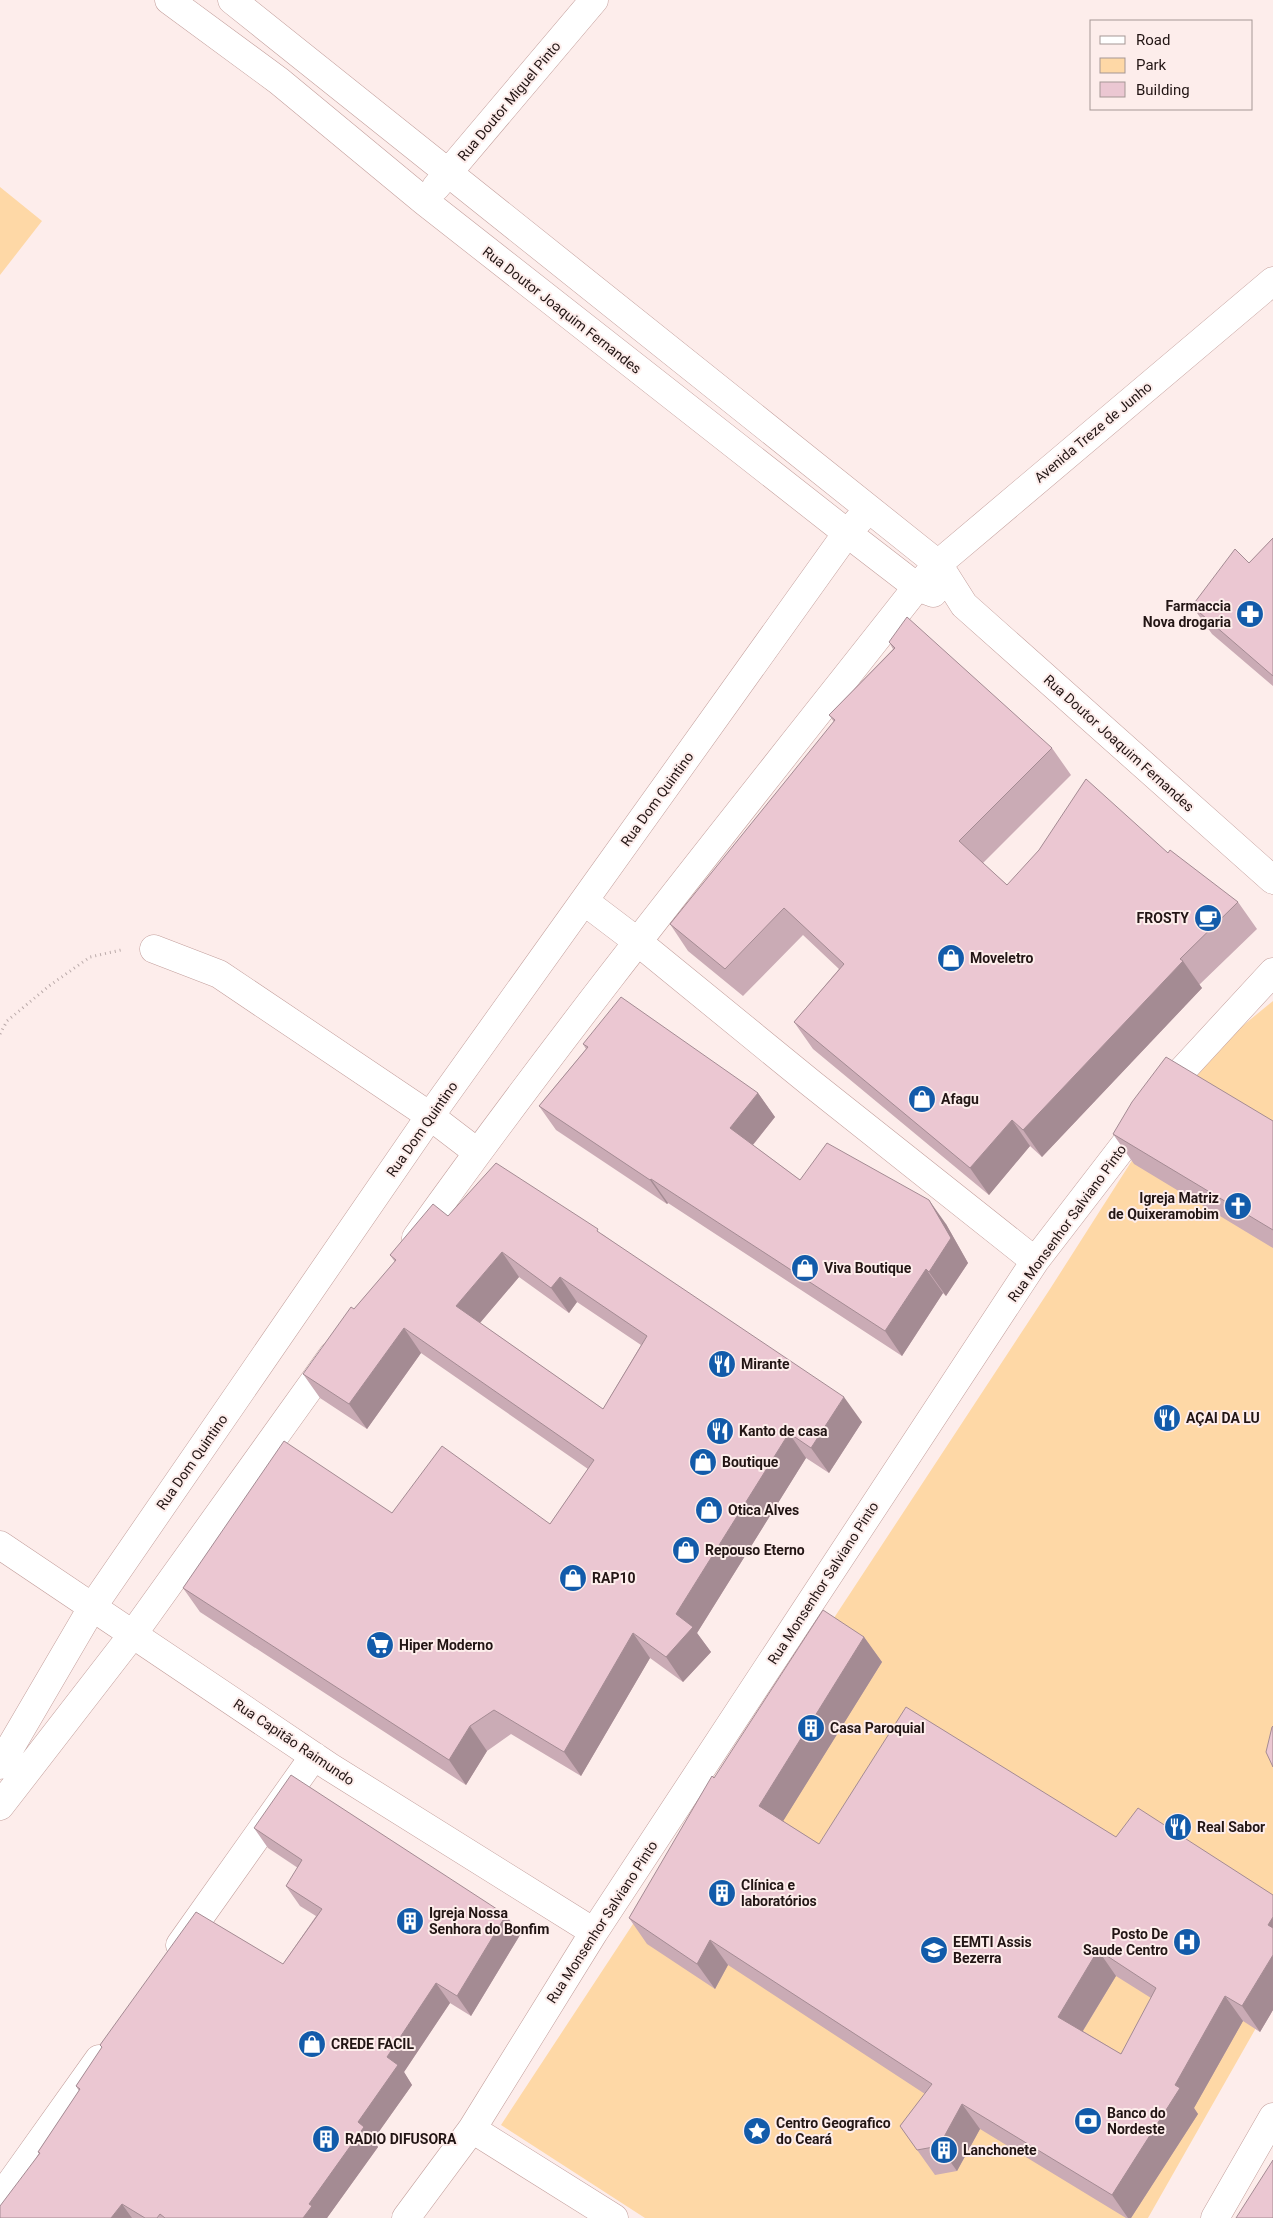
<svg xmlns="http://www.w3.org/2000/svg" width="1273" height="2218" font-family="Roboto,sans-serif">
<style>
.green{fill:#fed8a6}
.lines{fill:none;stroke-linecap:round;stroke-linejoin:round}
.minor-casing{stroke:#c39f9c;stroke-width:29}
.path{stroke:#bbabaa;stroke-width:3;stroke-dasharray:1 4;stroke-linecap:butt}
.minor{stroke:#fff;stroke-width:28}
.wall{fill:#caabb5;fill-rule:evenodd}
.shaded-wall{fill:#a48b93}
.building{fill:#ebc7d2;stroke:#a48b93;fill-rule:evenodd}
.labels{text-anchor:middle;stroke-width:4;stroke-linejoin:round;paint-order:stroke}
.street-label{font-size:14px;fill:#221514;stroke:#fdedeb}
.poi-label{font-size:14px;font-weight:bold;fill:#221514;stroke:#fdedeb;text-anchor:start}
</style>
<rect width="100%" height="100%" fill="#fdedeb"/>
<!-- green -->
<path class="green" d="M 0,187 L 42,221 L 0,275 Z
M 1273,1001 L 1273,1998 L 1148,2218 L 645,2218 L 501,2125 L 1050,1289 L 1191,1068 Z"/>
<g class="lines">
<!-- minor casing -->
<g class="minor-casing">
<path id="minor" d="M 169,0 L 279,81 L 424,201 L 847,533 L 917,587 L 933,593
M 232,0 L 938,564 L 964,605 L 1273,880
M 436,187 L 594,0
M 584,901 L 638,942 L 812,1084 L 1035,1261
M 154,949 L 219,974 L 430,1116 L 477,1152
M 416,1238 C 575,1015 748,802 917,587 L 938,564 L 1273,281
M 0,1545 L 330,1767 L 594,1932
M 0,1765 L 93,1606 L 430,1116 L 847,533 L 869,509
M 0,1806 L 133,1634 L 333,1355
M 180,1945 L 314,1756
M 472,2129 L 614,2218
M 0,2198 L 99,2059
M 406,2218 L 472,2129 L 594,1932 L 1035,1261 L 1179,1074 L 1273,972
M 1215,2218 L 1273,2117"/>
</g>
<!-- path -->
<path class="path" d="M 0,1034 L 7,1021 L 49,986 L 90,957 L 121,950"/>
<!-- minor -->
<use href="#minor" class="minor"/>
</g>
<!-- wall -->
<path class="wall" d="M 1273,538 L 1273,686 L 1212,634 L 1192,606 L 1249,563 Z
M 889,642 L 1052,748 L 1071,775 L 983,863 L 1007,885 L 1168,853 L 1238,902 L 1257,929 L 1199,985 L 1202,988 L 1042,1157 L 1030,1146 L 989,1195 L 813,1049 L 794,1022 L 839,969 L 803,935 L 743,996 L 688,951 L 670,924 L 834,722 L 829,715 L 893,649 Z
M 583,1044 L 758,1093 L 775,1117 L 753,1145 L 800,1180 L 946,1224 L 968,1263 L 946,1296 L 943,1293 L 902,1356 L 668,1203 L 667,1204 L 556,1130 L 539,1106 L 586,1049 Z
M 1273,1121 L 1273,1248 L 1134,1164 L 1113,1134 Z
M 448,1216 L 602,1234 L 862,1422 L 829,1473 L 806,1458 L 697,1633 L 711,1652 L 683,1682 L 650,1658 L 581,1776 L 511,1734 L 487,1751 L 466,1785 L 200,1612 L 183,1588 L 392,1513 L 550,1524 L 588,1469 L 421,1353 L 367,1429 L 320,1398 L 303,1374 L 354,1309 L 395,1262 L 390,1255 ZM 519,1277 L 569,1313 L 577,1302 L 641,1345 L 603,1409 L 480,1323 Z
M 864,1637 L 882,1662 L 783,1821 L 819,1844 L 1116,1837 L 1273,1895 L 1273,2010 L 1260,2032 L 1243,2021 L 1194,2108 L 1198,2114 L 1131,2218 L 1126,2218 L 980,2129 L 957,2171 L 935,2175 L 900,2126 L 925,2094 L 728,1965 L 715,1989 L 647,1944 L 629,1918 L 714,1778 ZM 1116,1976 L 1151,1998 L 1121,2054 L 1083,2031 Z
M 254,1828 L 520,1935 L 471,2016 L 450,2003 L 404,2072 L 412,2085 L 373,2140 L 378,2147 L 327,2218 L 0,2218 L 39,2153 L 38,2152 L 79,2091 L 76,2086 L 102,2048 L 100,2045 L 283,1964 L 316,1916 L 300,1906 L 286,1886 L 298,1868 L 268,1848 Z"/>
<!-- shaded-wall -->
<path class="shaded-wall" d="M 1183,961 L 1202,988 L 1042,1157 L 1023,1130 Z
M 758,1093 L 775,1117 L 747,1152 L 730,1128 Z
M 1012,1120 L 1030,1146 L 989,1195 L 970,1168 Z
M 651,1179 L 668,1203 L 667,1204 L 650,1180 Z
M 929,1200 L 946,1224 L 968,1263 L 946,1296 L 929,1272 Z
M 502,1252 L 519,1277 L 473,1331 L 456,1306 Z
M 926,1269 L 943,1293 L 902,1356 L 885,1331 Z
M 560,1277 L 577,1302 L 569,1313 L 551,1288 Z
M 404,1328 L 421,1353 L 367,1429 L 349,1404 Z
M 844,1397 L 862,1422 L 829,1473 L 811,1448 Z
M 789,1433 L 806,1458 L 697,1633 L 711,1652 L 683,1682 L 666,1657 L 676,1614 Z
M 633,1633 L 650,1658 L 581,1776 L 564,1752 Z
M 864,1637 L 882,1662 L 777,1831 L 759,1806 Z
M 470,1726 L 487,1751 L 466,1785 L 449,1760 Z
M 506,1915 L 520,1935 L 471,2016 L 457,1996 Z
M 1273,1917 L 1273,1932 L 1268,1925 Z
M 710,1940 L 728,1965 L 715,1989 L 697,1964 Z
M 1098,1950 L 1116,1976 L 1076,2042 L 1058,2017 Z
M 1273,1955 L 1273,2010 L 1260,2032 L 1242,2006 Z
M 436,1983 L 450,2003 L 404,2072 L 412,2085 L 373,2140 L 378,2147 L 327,2218 L 303,2218 L 309,2204 L 358,2122 L 387,2057 Z
M 1225,1996 L 1243,2021 L 1194,2108 L 1198,2114 L 1131,2218 L 1128,2218 L 1112,2195 L 1175,2085 Z
M 962,2104 L 980,2129 L 957,2171 L 939,2146 Z
M 122,2204 L 132,2218 L 111,2218 Z"/>
<!-- building -->
<path class="building" d="M 1273,538 L 1273,676 L 1192,606 L 1235,549 L 1249,563 Z
M 907,617 L 1052,748 L 959,841 L 1007,885 L 1039,850 L 1086,779 L 1168,853 L 1170,850 L 1238,902 L 1180,959 L 1183,961 L 1023,1130 L 1012,1120 L 970,1168 L 794,1022 L 844,964 L 784,908 L 725,969 L 670,924 L 835,720 L 829,715 L 895,648 L 889,642 Z
M 621,997 L 758,1093 L 730,1128 L 800,1180 L 827,1143 L 929,1200 L 951,1238 L 929,1272 L 926,1269 L 885,1331 L 651,1179 L 650,1180 L 539,1106 L 588,1047 L 583,1044 Z
M 1166,1057 L 1273,1121 L 1273,1230 L 1113,1134 L 1132,1102 Z
M 496,1163 L 598,1229 L 597,1231 L 844,1397 L 811,1448 L 789,1433 L 676,1614 L 693,1627 L 666,1657 L 633,1633 L 564,1752 L 494,1710 L 470,1726 L 449,1760 L 183,1588 L 284,1441 L 392,1513 L 442,1446 L 550,1524 L 594,1460 L 404,1328 L 349,1404 L 303,1374 L 351,1307 L 354,1309 L 396,1260 L 390,1255 L 433,1204 L 448,1216 ZM 502,1252 L 551,1288 L 560,1277 L 647,1336 L 603,1409 L 456,1306 Z
M 823,1610 L 864,1637 L 759,1806 L 819,1844 L 906,1707 L 1116,1837 L 1138,1808 L 1273,1895 L 1273,1917 L 1268,1925 L 1273,1928 L 1273,1955 L 1242,2006 L 1225,1996 L 1175,2085 L 1180,2088 L 1112,2195 L 962,2104 L 939,2146 L 917,2150 L 900,2126 L 932,2084 L 710,1940 L 697,1964 L 629,1918 L 712,1776 L 714,1778 ZM 1098,1950 L 1156,1988 L 1121,2054 L 1058,2017 Z
M 1273,1726 L 1273,1767 L 1266,1752 L 1272,1727 Z
M 291,1775 L 506,1915 L 457,1996 L 436,1983 L 387,2057 L 398,2065 L 358,2122 L 364,2127 L 309,2204 L 312,2206 L 303,2218 L 165,2218 L 160,2214 L 157,2218 L 145,2218 L 122,2204 L 111,2218 L 0,2218 L 0,2206 L 40,2153 L 38,2152 L 80,2089 L 76,2086 L 102,2047 L 100,2045 L 196,1912 L 283,1964 L 322,1909 L 286,1886 L 302,1860 L 254,1828 Z
M 1273,2160 L 1273,2218 L 1236,2218 Z"/>
<!-- icons -->
<defs>
<g id="pharmacy-disc" transform="scale(1.4375)"><circle r="9.5" fill="#125baa" stroke="#fdedeb"/><path d="M-2-6h4v4h4v4h-4v4h-4v-4h-4v-4h4Z" fill="#fff"/></g>
<g id="cafe-disc" transform="scale(1.4375)"><circle r="9.5" fill="#125baa" stroke="#fdedeb"/><path d="M-5.5-4.5H6V0H3Q3 3.5 0 3.5H-2.5Q-5.5 3.5-5.5 0ZM3-3.2v2h1.7v-2ZM-6 4.5H4V6H-6Z" fill="#fff"/></g>
<g id="shop-disc" transform="scale(1.4375)"><circle r="9.5" fill="#125baa" stroke="#fdedeb"/><path d="M-5-2.5h2.3a2.7 3.5 0 0 1 5.4 0H5L5.5 6h-11ZM-1.5-2.5h3a1.5 2.3 0 0 0-3 0Z" fill="#fff"/></g>
<g id="church-disc" transform="scale(1.4375)"><circle r="9.5" fill="#125baa" stroke="#fdedeb"/><path d="M-1.2-6h2.4v3.5h3.3v2.4h-3.3V6h-2.4V-.1h-3.3v-2.4h3.3Z" fill="#fff"/></g>
<g id="restaurant-disc" transform="scale(1.4375)"><circle r="9.5" fill="#125baa" stroke="#fdedeb"/><path d="M-5-6h1v4h1v-4h1v4h1v-4h1v5L-1.5 .5V6h-2V.5L-5-1ZM5-6V6H3V1.5H1.5Q1.5-4 5-6Z" fill="#fff"/></g>
<g id="supermarket-disc" transform="scale(1.4375)"><circle r="9.5" fill="#125baa" stroke="#fdedeb"/><path d="M-6-5.5h2.5l.6 2H6L4.5 2H-2.5L-4.4-4H-6ZM-1.5 3.2a1.3 1.3 0 1 0 .1 0ZM3 3.2a1.3 1.3 0 1 0 .1 0Z" fill="#fff"/></g>
<g id="building-disc" transform="scale(1.4375)"><circle r="9.5" fill="#125baa" stroke="#fdedeb"/><path d="M-4-6H4V6H1V3H-1V6H-4ZM-2.5-4.3h1.7v1.8h-1.7ZM.8-4.3h1.7v1.8H.8ZM-2.5-1h1.7V.8h-1.7ZM.8-1h1.7V.8H.8Z" fill="#fff"/></g>
<g id="hospital-disc" transform="scale(1.4375)"><circle r="9.5" fill="#125baa" stroke="#fdedeb"/><path d="M-5-5h3v3.5h4V-5h3V5h-3V1.5h-4V5h-3Z" fill="#fff"/></g>
<g id="school-disc" transform="scale(1.4375)"><circle r="9.5" fill="#125baa" stroke="#fdedeb"/><path d="M0-5L7-2L0 1L-7-2ZM-4 1L0 2.5L4 1V4Q0 6-4 4Z" fill="#fff"/></g>
<g id="bank-disc" transform="scale(1.4375)"><circle r="9.5" fill="#125baa" stroke="#fdedeb"/><path d="M-6-4H6V4H-6ZM0-2.3a2.3 2.3 0 1 0 0 4.6a2.3 2.3 0 1 0 0-4.6Z" fill="#fff"/></g>
<g id="sight-disc" transform="scale(1.4375)"><circle r="9.5" fill="#125baa" stroke="#fdedeb"/><path d="M0-6L1.8-2.2L6-1.7L2.9 1.2L3.7 5.4L0 3.3L-3.7 5.4L-2.9 1.2L-6-1.7L-1.8-2.2Z" fill="#fff"/></g>
</defs>
<g fill-rule="evenodd">
<use href="#pharmacy-disc" x="1250" y="614"/>
<use href="#cafe-disc" x="1208" y="918"/>
<use href="#shop-disc" x="951" y="958"/>
<use href="#shop-disc" x="922" y="1099"/>
<use href="#church-disc" x="1238" y="1206"/>
<use href="#shop-disc" x="805" y="1268"/>
<use href="#restaurant-disc" x="722" y="1364"/>
<use href="#restaurant-disc" x="1167" y="1418"/>
<use href="#restaurant-disc" x="720" y="1431"/>
<use href="#shop-disc" x="703" y="1462"/>
<use href="#shop-disc" x="709" y="1510"/>
<use href="#shop-disc" x="686" y="1550"/>
<use href="#shop-disc" x="573" y="1578"/>
<use href="#supermarket-disc" x="380" y="1645"/>
<use href="#building-disc" x="811" y="1728"/>
<use href="#restaurant-disc" x="1178" y="1827"/>
<use href="#building-disc" x="722" y="1893"/>
<use href="#building-disc" x="410" y="1921"/>
<use href="#hospital-disc" x="1187" y="1942"/>
<use href="#school-disc" x="934" y="1950"/>
<use href="#shop-disc" x="312" y="2044"/>
<use href="#bank-disc" x="1088" y="2121"/>
<use href="#sight-disc" x="757" y="2131"/>
<use href="#building-disc" x="326" y="2139"/>
<use href="#building-disc" x="944" y="2150"/>
</g>
<g class="labels">
<!-- street labels -->
<g class="street-label">
<text transform="translate(509 101) rotate(-50)" y="5">Rua Doutor Miguel Pinto</text>
<text transform="translate(562 310) rotate(38)" y="5">Rua Doutor Joaquim Fernandes</text>
<text transform="translate(1093 432) rotate(-40)" y="5">Avenida Treze de Junho</text>
<text transform="translate(1119 743) rotate(42)" y="5">Rua Doutor Joaquim Fernandes</text>
<text transform="translate(657 799) rotate(-54)" y="5">Rua Dom Quintino</text>
<text transform="translate(422 1129) rotate(-55)" y="5">Rua Dom Quintino</text>
<text transform="translate(1067 1223) rotate(-54)" y="5">Rua Monsenhor Salviano Pinto</text>
<text transform="translate(192 1462) rotate(-55)" y="5">Rua Dom Quintino</text>
<text transform="translate(823 1583) rotate(-57)" y="5">Rua Monsenhor Salviano Pinto</text>
<text transform="translate(294 1742) rotate(34)" y="5">Rua Capitão Raimundo</text>
<text transform="translate(602 1922) rotate(-57)" y="5">Rua Monsenhor Salviano Pinto</text>
</g>
<!-- poi labels -->
<g class="poi-label">
<text x="1231" y="611" text-anchor="end">Farmaccia<tspan x="1231" dy="16">Nova drogaria</tspan></text>
<text x="1189" y="923" text-anchor="end">FROSTY</text>
<text x="970" y="963">Moveletro</text>
<text x="941" y="1104">Afagu</text>
<text x="1219" y="1203" text-anchor="end">Igreja Matriz<tspan x="1219" dy="16">de Quixeramobim</tspan></text>
<text x="824" y="1273">Viva Boutique</text>
<text x="741" y="1369">Mirante</text>
<text x="1186" y="1423">AÇAI DA LU</text>
<text x="739" y="1436">Kanto de casa</text>
<text x="722" y="1467">Boutique</text>
<text x="728" y="1515">Otica Alves</text>
<text x="705" y="1555">Repouso Eterno</text>
<text x="592" y="1583">RAP10</text>
<text x="399" y="1650">Hiper Moderno</text>
<text x="830" y="1733">Casa Paroquial</text>
<text x="1197" y="1832">Real Sabor</text>
<text x="741" y="1890">Clínica e<tspan x="741" dy="16">laboratórios</tspan></text>
<text x="429" y="1918">Igreja Nossa<tspan x="429" dy="16">Senhora do Bonfim</tspan></text>
<text x="1168" y="1939" text-anchor="end">Posto De<tspan x="1168" dy="16">Saude Centro</tspan></text>
<text x="953" y="1947">EEMTI Assis<tspan x="953" dy="16">Bezerra</tspan></text>
<text x="331" y="2049">CREDE FACIL</text>
<text x="1107" y="2118">Banco do<tspan x="1107" dy="16">Nordeste</tspan></text>
<text x="776" y="2128">Centro Geografico<tspan x="776" dy="16">do Ceará</tspan></text>
<text x="345" y="2144">RADIO DIFUSORA</text>
<text x="963" y="2155">Lanchonete</text>
</g>
</g>
<!-- legend -->
<rect x="1090" y="20" width="162" height="90" fill="#fdedeb" stroke="#a59795"/>
<rect x="1100" y="36" width="25" height="8" fill="#ffffff" stroke="#a59795"/>
<text x="1136" y="45" font-size="15" fill="#221514">Road</text>
<rect x="1100" y="58" width="25" height="15" fill="#fed8a6" stroke="#a59795"/>
<text x="1136" y="70" font-size="15" fill="#221514">Park</text>
<rect x="1100" y="82" width="25" height="15" fill="#ebc7d2" stroke="#a59795"/>
<text x="1136" y="95" font-size="15" fill="#221514">Building</text>
</svg>
